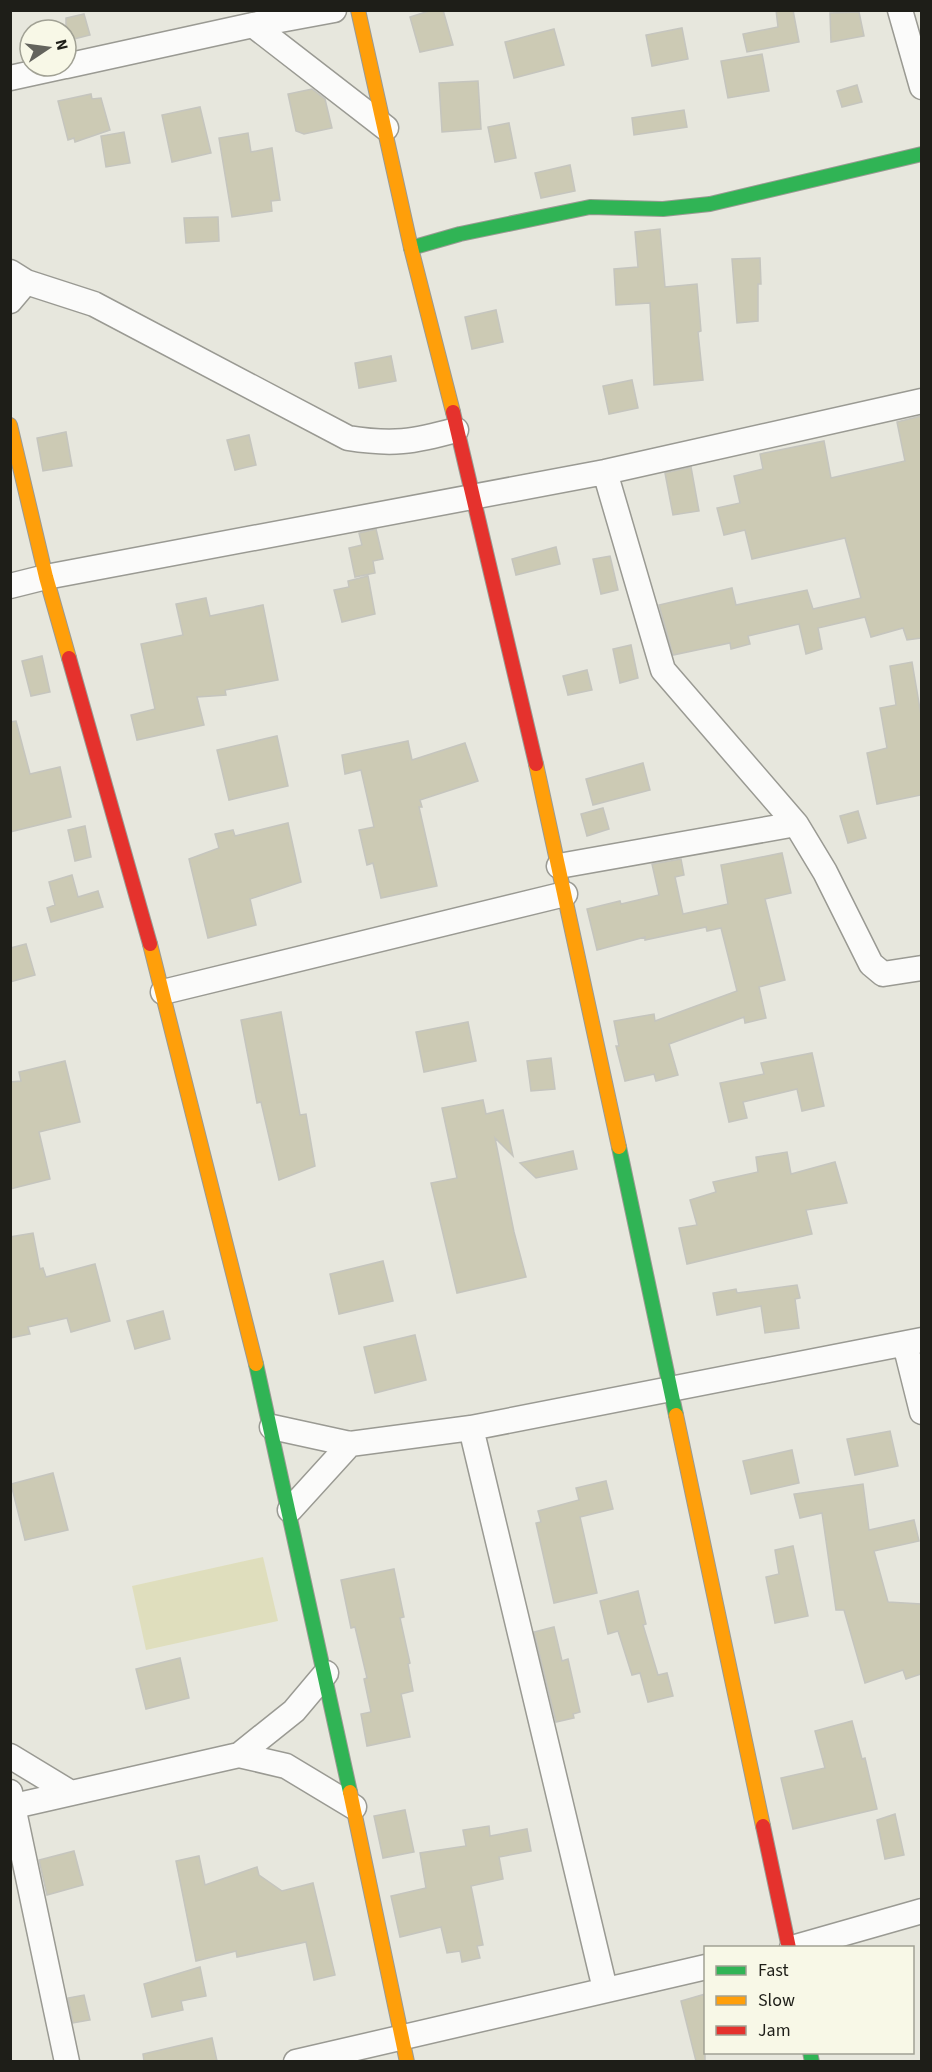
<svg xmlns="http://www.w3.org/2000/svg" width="932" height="2072" font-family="'Source Sans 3',sans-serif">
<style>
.green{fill:#dfdebd}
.building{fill:#cccab4;stroke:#c5c5be;stroke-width:1.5}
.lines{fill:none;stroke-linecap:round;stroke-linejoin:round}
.street-casing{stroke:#9a9a93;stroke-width:27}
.fast-casing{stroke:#9a9a93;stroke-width:16}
.slow-casing{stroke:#9a9a93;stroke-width:16}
.jam-casing{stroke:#9a9a93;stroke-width:16}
.street{stroke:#fbfbfa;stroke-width:24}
.fast{stroke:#30b455;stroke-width:14}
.slow{stroke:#ff9f0a;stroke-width:14}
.jam{stroke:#e5322d;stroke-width:14}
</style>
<rect width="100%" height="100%" fill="#e7e7dd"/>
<!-- green -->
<path class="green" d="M 263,1557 L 278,1621 L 146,1650 L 132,1586 Z"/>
<!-- building -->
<path class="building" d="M 432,10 L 443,10 L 453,45 L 420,52 L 410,17 Z
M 776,10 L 793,10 L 799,42 L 747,52 L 743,34 L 778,27 Z
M 859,12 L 864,36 L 831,42 L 830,13 Z
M 84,14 L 90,35 L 66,41 L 66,18 Z
M 682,28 L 688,59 L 652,66 L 646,35 Z
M 554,29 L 564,65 L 514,78 L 505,42 Z
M 762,54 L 769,91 L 728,98 L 721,61 Z
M 478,81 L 481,129 L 442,132 L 439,83 Z
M 857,85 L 862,102 L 842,107 L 837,91 Z
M 312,89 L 325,99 L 332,128 L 304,134 L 296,131 L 288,94 Z
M 91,94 L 92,99 L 101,98 L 110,130 L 75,142 L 74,138 L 68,140 L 58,101 Z
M 200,107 L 211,153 L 172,162 L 162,115 Z
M 684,110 L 687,127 L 634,135 L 632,118 Z
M 509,123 L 516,158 L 495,162 L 488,127 Z
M 124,132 L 130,163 L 106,167 L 101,136 Z
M 248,133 L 251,152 L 272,148 L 280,200 L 271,201 L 272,211 L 232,217 L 219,138 Z
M 570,165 L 575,191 L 541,198 L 535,173 Z
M 218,217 L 219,241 L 186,243 L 184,218 Z
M 660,229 L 665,287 L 697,284 L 701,331 L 698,332 L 703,380 L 654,385 L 650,303 L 616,305 L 614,269 L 638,267 L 635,232 Z
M 760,258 L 761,284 L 758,284 L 758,321 L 737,323 L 732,259 Z
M 496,310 L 503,342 L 472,349 L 465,317 Z
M 391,356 L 396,381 L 359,388 L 355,363 Z
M 632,380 L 638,408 L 609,414 L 603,386 Z
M 921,416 L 921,638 L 907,640 L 903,628 L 871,637 L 865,617 L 818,628 L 822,649 L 806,654 L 799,624 L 748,636 L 750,644 L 731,649 L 730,643 L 673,655 L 659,605 L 732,588 L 736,605 L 807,590 L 813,609 L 861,598 L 845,538 L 752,559 L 745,530 L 724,535 L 717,508 L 740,503 L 734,476 L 763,469 L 760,454 L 824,441 L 831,478 L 905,461 L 897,422 Z
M 66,432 L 72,466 L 43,471 L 37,438 Z
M 249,435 L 256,465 L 235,470 L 227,440 Z
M 691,467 L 699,511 L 673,515 L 665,473 Z
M 376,529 L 383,559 L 373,561 L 375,573 L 355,577 L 349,548 L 362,545 L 359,533 Z
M 556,547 L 560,564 L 516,575 L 512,559 Z
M 610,556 L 618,590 L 601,594 L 593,559 Z
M 368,576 L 375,614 L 342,622 L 334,590 L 349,587 L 348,581 Z
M 206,598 L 210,616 L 263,605 L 278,680 L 225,690 L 226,695 L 197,697 L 204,725 L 137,740 L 131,715 L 155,709 L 141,644 L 183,635 L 176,604 Z
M 631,645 L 638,678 L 620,683 L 613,649 Z
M 42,656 L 50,692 L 31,696 L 22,661 Z
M 912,662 L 921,715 L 921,795 L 877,804 L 867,753 L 887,748 L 880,708 L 896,705 L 890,666 Z
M 587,670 L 592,690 L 568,695 L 563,676 Z
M 16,721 L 30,774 L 60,767 L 71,817 L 10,832 L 10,722 Z
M 277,736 L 288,786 L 229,800 L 217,750 Z
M 408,741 L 412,760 L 465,743 L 478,781 L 420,800 L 422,807 L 419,807 L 437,886 L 381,898 L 373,863 L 367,865 L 359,830 L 374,827 L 361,770 L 345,774 L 342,755 Z
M 643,763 L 650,790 L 593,805 L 586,779 Z
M 603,808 L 609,829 L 587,836 L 581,814 Z
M 858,811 L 866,838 L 848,843 L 840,816 Z
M 288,823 L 301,882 L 250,899 L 256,925 L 208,938 L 189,859 L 219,848 L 215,834 L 233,830 L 235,836 Z
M 85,826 L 91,857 L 75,861 L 68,830 Z
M 782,853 L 791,893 L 765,899 L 785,980 L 759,987 L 766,1018 L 745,1023 L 744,1017 L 669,1044 L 678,1075 L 656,1081 L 654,1074 L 625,1081 L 616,1046 L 619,1046 L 614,1021 L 654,1014 L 655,1021 L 737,991 L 721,928 L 707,931 L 706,927 L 645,940 L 645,937 L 597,950 L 587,909 L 620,901 L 621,904 L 659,895 L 652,864 L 681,859 L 684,875 L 675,877 L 683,914 L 728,904 L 721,865 Z
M 72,875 L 78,897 L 98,891 L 103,907 L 51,922 L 47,908 L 55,905 L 49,882 Z
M 26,944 L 35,975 L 10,982 L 10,948 Z
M 281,1012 L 300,1115 L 306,1114 L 315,1166 L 279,1180 L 261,1102 L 257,1103 L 241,1020 Z
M 468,1022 L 476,1061 L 424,1072 L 416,1032 Z
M 812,1053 L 824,1106 L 802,1111 L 797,1089 L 743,1102 L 747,1118 L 729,1122 L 720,1083 L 764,1074 L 761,1063 Z
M 551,1058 L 555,1089 L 531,1091 L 527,1061 Z
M 65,1061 L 80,1122 L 39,1132 L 50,1179 L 10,1189 L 10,1082 L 21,1081 L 19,1072 Z
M 483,1100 L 486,1114 L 503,1110 L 513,1156 L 495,1138 L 514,1232 L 526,1277 L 457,1293 L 431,1183 L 457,1178 L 442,1108 Z
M 573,1151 L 577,1169 L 536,1178 L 520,1163 Z
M 787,1152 L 791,1174 L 835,1162 L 847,1203 L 806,1210 L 812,1234 L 687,1264 L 679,1228 L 697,1225 L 690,1200 L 716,1192 L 713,1182 L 758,1172 L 756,1157 Z
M 33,1233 L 40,1269 L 43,1268 L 46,1277 L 95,1264 L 110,1321 L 71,1332 L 67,1318 L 28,1327 L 30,1334 L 10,1338 L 10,1237 Z
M 383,1261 L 393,1301 L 339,1314 L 330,1274 Z
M 797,1285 L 800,1298 L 795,1299 L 799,1328 L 765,1333 L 761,1306 L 717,1315 L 713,1293 L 736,1289 L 737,1293 Z
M 163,1311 L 170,1339 L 135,1349 L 127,1321 Z
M 415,1335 L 426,1380 L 375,1393 L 364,1347 Z
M 890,1431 L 898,1466 L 855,1475 L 847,1439 Z
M 792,1450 L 799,1483 L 751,1494 L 743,1461 Z
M 53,1473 L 68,1530 L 25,1540 L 11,1484 Z
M 606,1481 L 613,1509 L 580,1517 L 597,1593 L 554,1603 L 536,1523 L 541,1522 L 538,1511 L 579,1500 L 576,1488 Z
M 863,1484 L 869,1530 L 914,1520 L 919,1541 L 874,1551 L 888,1602 L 921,1604 L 921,1674 L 906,1679 L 903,1670 L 865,1683 L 844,1610 L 836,1610 L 822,1513 L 800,1518 L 794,1494 Z
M 793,1546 L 808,1616 L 775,1623 L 766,1577 L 779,1574 L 775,1550 Z
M 394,1569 L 404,1617 L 400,1618 L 410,1663 L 408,1664 L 413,1691 L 401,1694 L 410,1737 L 367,1746 L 361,1714 L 371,1712 L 364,1679 L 367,1678 L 355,1627 L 351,1628 L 341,1580 Z
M 638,1591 L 646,1624 L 643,1625 L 658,1675 L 667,1673 L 673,1696 L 648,1702 L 640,1673 L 632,1675 L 618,1631 L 608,1634 L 600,1601 Z
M 554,1627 L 562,1661 L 568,1659 L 580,1712 L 573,1714 L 574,1718 L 556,1722 L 534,1632 Z
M 180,1658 L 189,1698 L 146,1709 L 136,1669 Z
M 852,1721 L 862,1759 L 865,1758 L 877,1809 L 793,1829 L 781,1778 L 825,1768 L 815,1731 Z
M 405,1810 L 414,1852 L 383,1858 L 374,1816 Z
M 895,1814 L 904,1855 L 885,1859 L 877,1820 Z
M 489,1826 L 490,1836 L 527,1829 L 531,1851 L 499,1857 L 503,1879 L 471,1886 L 483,1945 L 477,1946 L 480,1958 L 462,1962 L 460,1951 L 447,1953 L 441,1927 L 400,1937 L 391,1896 L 426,1888 L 420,1853 L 466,1846 L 463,1830 Z
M 74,1851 L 83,1885 L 47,1895 L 39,1860 Z
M 199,1856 L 205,1885 L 257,1867 L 259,1875 L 282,1891 L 313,1883 L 335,1975 L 314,1980 L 306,1942 L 237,1957 L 236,1951 L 196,1961 L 176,1861 Z
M 200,1967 L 206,1996 L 181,2001 L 183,2010 L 152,2017 L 144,1984 Z
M 705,1994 L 705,2061 L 696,2061 L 681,2001 Z
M 84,1995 L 90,2020 L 73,2023 L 68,1998 Z
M 212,2038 L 217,2061 L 144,2061 L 143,2054 Z"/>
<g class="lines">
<!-- street casing -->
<g class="street-casing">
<path id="street" d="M 900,10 L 922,87
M 253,25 L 386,128
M 66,66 L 253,25 L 334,10
M 10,78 L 65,66
M 10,272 L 26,282 L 94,304 L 348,438 C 392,445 413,442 456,430
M 10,301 L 26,282
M 605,472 L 663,670 L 796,824
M 10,586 L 46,577 L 605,472 L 922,401
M 559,866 L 796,824 L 825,872 L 871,964 L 883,974 L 922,968
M 163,992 L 565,894
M 905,1344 L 922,1412
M 272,1427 L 350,1444 L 471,1428 L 922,1340
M 471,1428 L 605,1989
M 290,1510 L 350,1444
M 239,1755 L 294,1711 L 326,1673
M 10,1756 L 71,1793
M 10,1792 L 67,2062
M 10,1807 L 239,1755 L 286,1766 L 354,1807
M 792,1948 L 922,1911
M 296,2062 L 706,1967"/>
</g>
<!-- fast casing -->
<g class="fast-casing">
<path id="fast" d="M 411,248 L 460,234 L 590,207 L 663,209 L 710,204 L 922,154
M 619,1147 L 676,1415
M 256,1364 L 350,1792
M 810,2052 L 812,2062"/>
</g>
<!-- slow casing -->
<g class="slow-casing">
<path id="slow" d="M 358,10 L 411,248 L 453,412
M 10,425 L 46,577 L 69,658
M 536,764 L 619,1147
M 150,944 L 256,1364
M 676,1415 L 763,1826
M 350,1792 L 407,2062"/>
</g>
<!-- jam casing -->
<g class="jam-casing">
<path id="jam" d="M 453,412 L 536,764
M 69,658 L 150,944
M 763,1826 L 789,1948"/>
</g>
<!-- street -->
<use href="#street" class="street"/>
<!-- fast -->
<use href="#fast" class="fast"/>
<!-- slow -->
<use href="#slow" class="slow"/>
<!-- jam -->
<use href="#jam" class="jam"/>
</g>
<!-- border -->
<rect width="932" height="2072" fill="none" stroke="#1e1e18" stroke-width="24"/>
<!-- legend -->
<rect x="704" y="1946" width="210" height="108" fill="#f8f8e7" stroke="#a1a194" stroke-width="1.5"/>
<rect x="716" y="1966" width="30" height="9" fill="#30b455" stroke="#a1a194" stroke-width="1.5"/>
<text x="758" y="1976" font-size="18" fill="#1e1e18">Fast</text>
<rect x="716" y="1996" width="30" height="9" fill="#ff9f0a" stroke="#a1a194" stroke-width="1.5"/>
<text x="758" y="2006" font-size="18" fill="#1e1e18">Slow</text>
<rect x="716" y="2026" width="30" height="9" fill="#e5322d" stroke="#a1a194" stroke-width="1.5"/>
<text x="758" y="2036" font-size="18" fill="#1e1e18">Jam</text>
<!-- north arrow -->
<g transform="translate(48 48) rotate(77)"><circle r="28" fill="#f8f8e7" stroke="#a1a194" stroke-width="1.5"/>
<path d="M0-4.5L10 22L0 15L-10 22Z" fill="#64645d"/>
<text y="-9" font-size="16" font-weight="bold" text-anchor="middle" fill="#1e1e18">N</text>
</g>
</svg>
